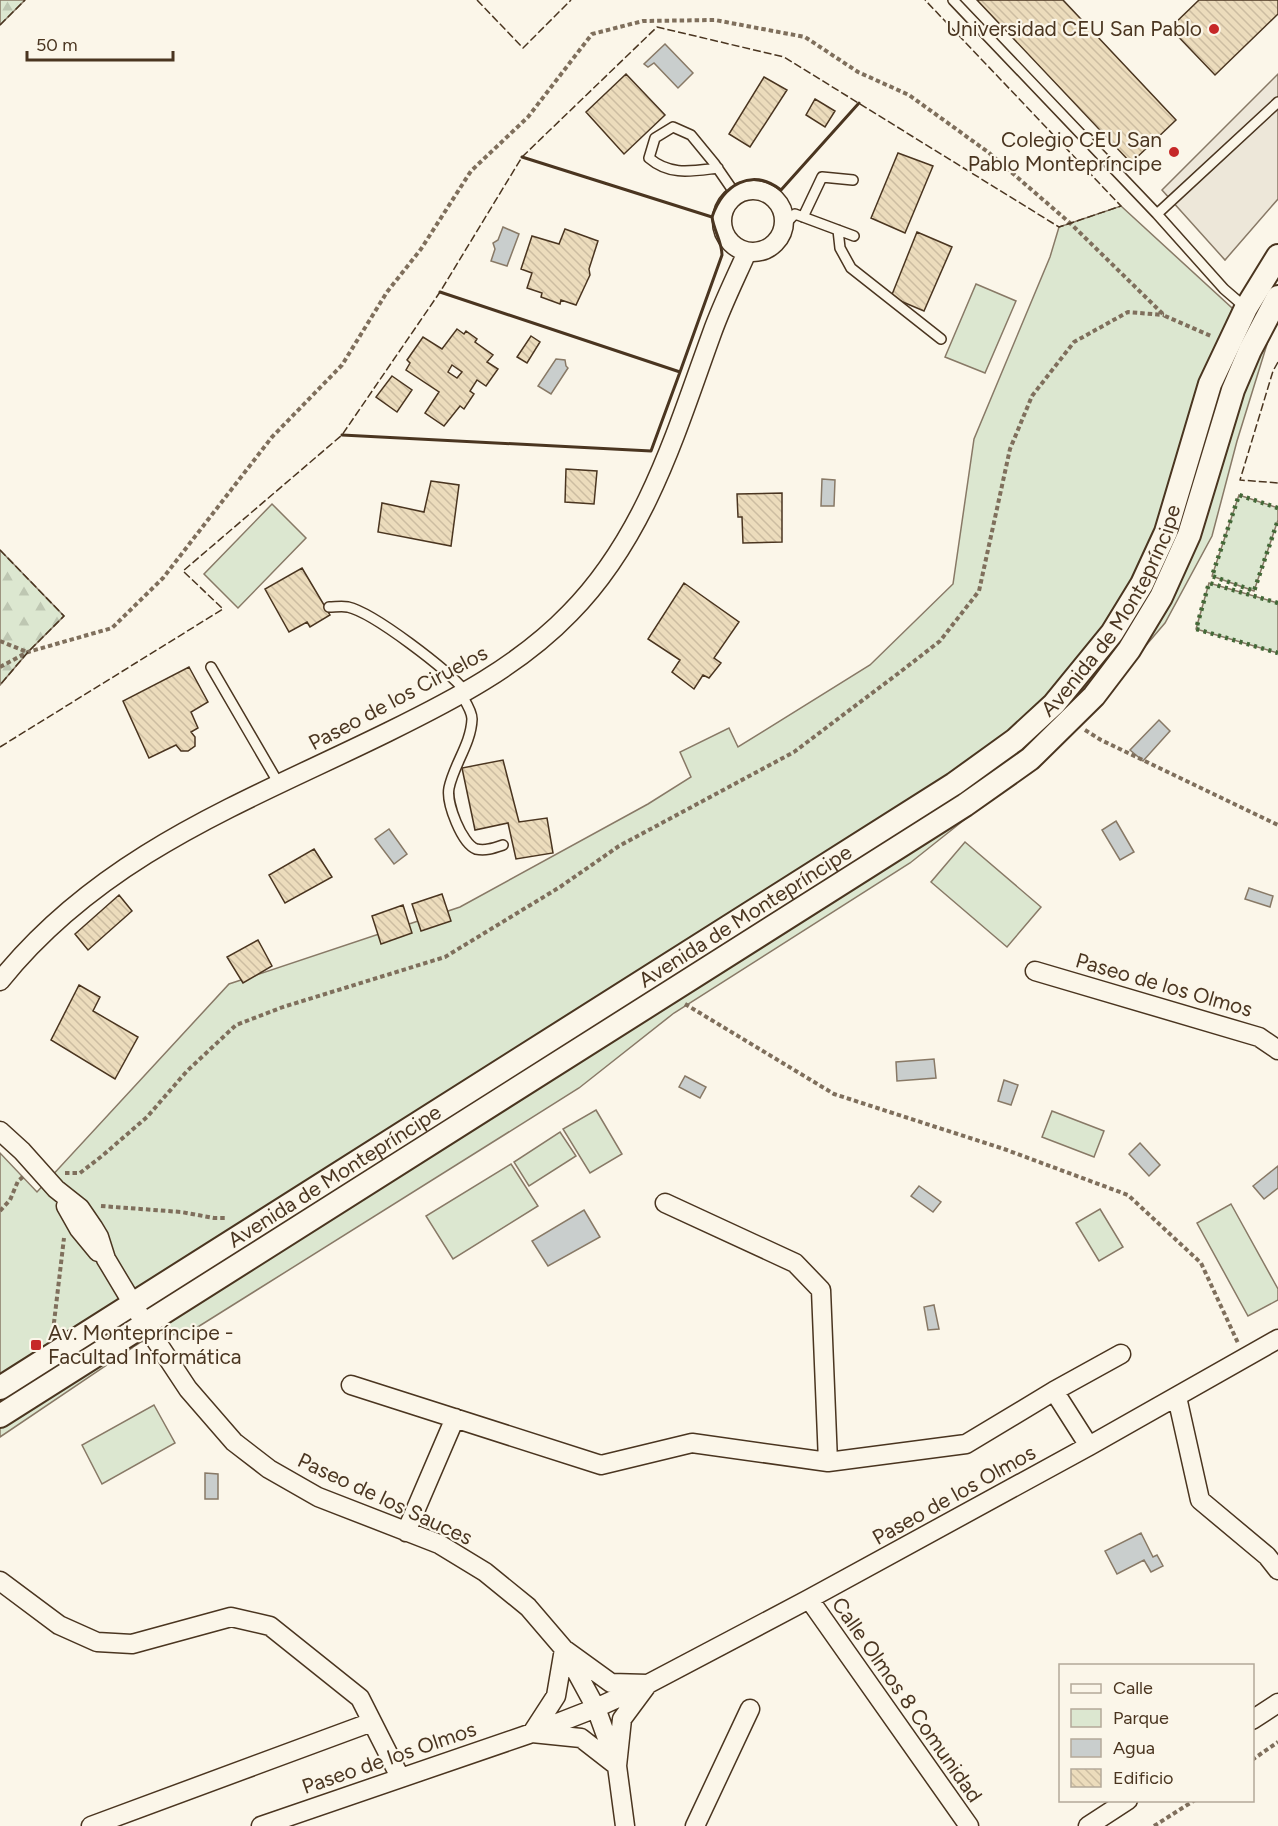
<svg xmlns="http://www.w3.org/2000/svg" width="1278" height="1826" font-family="Figtree,sans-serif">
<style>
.green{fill:#dce7d0;stroke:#887966;stroke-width:1.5}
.forest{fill:url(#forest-firs);stroke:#887966;stroke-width:1.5}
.parking{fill:#ede7d9;stroke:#887966;stroke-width:1.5}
.water{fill:#c9cecd;stroke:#887966;stroke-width:1.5}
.building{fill:url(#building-back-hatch);stroke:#4a3520;stroke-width:1.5;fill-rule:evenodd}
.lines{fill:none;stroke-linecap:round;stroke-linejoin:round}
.service-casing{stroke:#4a3520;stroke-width:12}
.minor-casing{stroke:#4a3520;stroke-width:21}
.tertiary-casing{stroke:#4a3520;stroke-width:26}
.path{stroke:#7f6f5c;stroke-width:4;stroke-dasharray:4.5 3;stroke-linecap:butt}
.service{stroke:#fbf6e9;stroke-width:9}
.minor{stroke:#fbf6e9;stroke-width:18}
.tertiary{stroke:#fbf6e9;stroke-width:22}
.hedge{stroke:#436837;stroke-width:4.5;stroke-dasharray:3 4.5;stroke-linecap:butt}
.fence{stroke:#4a3520;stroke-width:1.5;stroke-dasharray:8 3;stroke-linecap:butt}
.wall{stroke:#4a3520;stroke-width:3}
.poi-dot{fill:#c62828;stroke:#fbf6e9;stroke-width:2}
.labels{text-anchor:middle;stroke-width:4.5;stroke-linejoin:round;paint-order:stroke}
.poi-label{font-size:21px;fill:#4a3520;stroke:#fbf6e9;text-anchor:end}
.street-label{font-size:21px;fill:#4a3520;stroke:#fbf6e9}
</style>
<defs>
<pattern id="forest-firs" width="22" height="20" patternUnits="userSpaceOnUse" patternTransform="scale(1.5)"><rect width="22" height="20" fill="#dce7d0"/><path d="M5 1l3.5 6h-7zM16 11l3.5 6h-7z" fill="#bec7b2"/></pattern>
<pattern id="building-back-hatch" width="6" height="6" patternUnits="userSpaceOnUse" patternTransform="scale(1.5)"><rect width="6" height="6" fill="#ecdcbc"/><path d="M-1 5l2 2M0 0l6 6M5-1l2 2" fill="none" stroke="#ccbda1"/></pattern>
</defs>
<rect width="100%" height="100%" fill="#fbf6e9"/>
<!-- green -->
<path class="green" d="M 1121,206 L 1268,341 L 1237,441 L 1212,536 L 1165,623 L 1066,739 L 910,863 L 674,1013 L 579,1088 L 193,1330 L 141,1342 L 0,1437 L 0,1153 L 37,1192 L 229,984 L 460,907 L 648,804 L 691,777 L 680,752 L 729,728 L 738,747 L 870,665 L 953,584 L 974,439 L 1050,257 L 1059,227 Z
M 976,284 L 1016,301 L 985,373 L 945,357 Z
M 1239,495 L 1278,508 L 1278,520 L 1254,591 L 1212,576 Z
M 272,504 L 306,538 L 238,608 L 204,574 Z
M 1209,583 L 1278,603 L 1278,653 L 1196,629 Z
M 965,842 L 1041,907 L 1007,947 L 931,882 Z
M 596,1110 L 622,1154 L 590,1173 L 563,1129 Z
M 1052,1111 L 1104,1131 L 1094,1157 L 1042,1137 Z
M 560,1132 L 576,1156 L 529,1186 L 514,1162 Z
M 511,1164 L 538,1206 L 453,1259 L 426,1216 Z
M 1231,1204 L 1278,1289 L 1278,1300 L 1248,1316 L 1197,1223 Z
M 1100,1209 L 1123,1247 L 1099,1261 L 1076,1223 Z
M 154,1405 L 175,1443 L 102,1484 L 82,1445 Z"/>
<!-- forest -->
<path class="forest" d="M 0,0 L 25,0 L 0,25 Z
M 0,550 L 64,616 L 28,652 L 0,685 Z"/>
<!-- parking -->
<path class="parking" d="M 1278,74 L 1278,199 L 1225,260 L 1162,190 Z"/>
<!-- water -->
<path class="water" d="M 665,44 L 693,73 L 678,88 L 654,63 L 648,67 L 644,64 Z
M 503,227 L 519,234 L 507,266 L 491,261 L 495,249 L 493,243 L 498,240 Z
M 556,359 L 565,360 L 566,366 L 568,368 L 551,394 L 538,386 Z
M 822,479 L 835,480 L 834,506 L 821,506 Z
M 1159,720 L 1170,731 L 1143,761 L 1130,750 Z
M 1116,821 L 1134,852 L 1120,860 L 1102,830 Z
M 389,829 L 407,854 L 394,864 L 375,839 Z
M 1249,888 L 1273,896 L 1270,907 L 1245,899 Z
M 934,1059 L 936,1078 L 897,1081 L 896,1062 Z
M 685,1076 L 706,1087 L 700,1098 L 679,1087 Z
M 1004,1080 L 1018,1085 L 1011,1105 L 998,1101 Z
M 1140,1143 L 1160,1165 L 1149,1176 L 1129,1154 Z
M 1278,1166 L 1278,1188 L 1264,1199 L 1253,1186 Z
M 919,1186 L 941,1202 L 933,1212 L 911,1196 Z
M 584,1210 L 600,1237 L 548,1266 L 532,1241 Z
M 934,1305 L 939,1329 L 928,1330 L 924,1307 Z
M 205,1473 L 218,1474 L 218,1499 L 205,1499 Z
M 1141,1533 L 1153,1557 L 1157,1555 L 1163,1566 L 1151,1572 L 1144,1560 L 1117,1574 L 1105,1551 Z"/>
<!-- building -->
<path class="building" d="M 977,0 L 1063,0 L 1176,120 L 1131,163 Z
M 1199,0 L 1278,0 L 1278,14 L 1215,75 L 1170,28 Z
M 626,74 L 665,115 L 624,154 L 586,112 Z
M 764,77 L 787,90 L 750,147 L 729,134 Z
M 815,99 L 835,111 L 825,127 L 806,115 Z
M 898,153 L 933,166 L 905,233 L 871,218 Z
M 565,229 L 598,241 L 589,269 L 590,275 L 576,305 L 561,300 L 560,304 L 541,297 L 542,293 L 527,288 L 532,273 L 521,269 L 532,236 L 559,244 Z
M 917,232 L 952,247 L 924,311 L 891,297 Z
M 457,329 L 464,334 L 466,331 L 477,339 L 475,342 L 493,355 L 487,362 L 498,369 L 486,386 L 477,380 L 470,391 L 474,394 L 464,409 L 460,406 L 444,426 L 425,413 L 439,392 L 406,370 L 410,363 L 407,360 L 423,337 L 442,349 ZM 452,365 L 462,372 L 457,378 L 448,372 Z
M 531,336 L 540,342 L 527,363 L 517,357 Z
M 392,376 L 412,390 L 397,412 L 376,397 Z
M 566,469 L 597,471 L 594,504 L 565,502 Z
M 431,481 L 459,485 L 451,546 L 378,532 L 382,503 L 424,512 Z
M 782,493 L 782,542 L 743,543 L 742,517 L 738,517 L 737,494 Z
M 302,568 L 330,615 L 310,627 L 307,622 L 289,632 L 265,589 Z
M 684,583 L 739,622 L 714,658 L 721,663 L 709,678 L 703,675 L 694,689 L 672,672 L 680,660 L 648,639 Z
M 189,667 L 208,702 L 191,712 L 198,728 L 191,732 L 195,737 L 195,746 L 188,751 L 181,751 L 176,745 L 149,758 L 123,701 Z
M 503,760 L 519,822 L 547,818 L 553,853 L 516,859 L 508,823 L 475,830 L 462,768 Z
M 314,849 L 332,877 L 285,903 L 269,875 Z
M 442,894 L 451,921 L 421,931 L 412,904 Z
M 119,895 L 132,911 L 88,950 L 75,934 Z
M 403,905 L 412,933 L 381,944 L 372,916 Z
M 258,940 L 272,966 L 243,983 L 227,957 Z
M 79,985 L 100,997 L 93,1011 L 138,1037 L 115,1079 L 51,1040 Z"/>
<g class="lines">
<!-- service casing -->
<g class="service-casing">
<path id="service" d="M 953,0 L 1157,214
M 718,168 C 692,171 670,176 649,158 L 655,138 L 673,127 L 691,135 L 714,163 L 736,195
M 803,217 L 822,177 L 853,180
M 785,224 L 795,214 L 854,236
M 838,230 L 840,248 L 851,268 L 941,339
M 1246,308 L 1224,289 L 1157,214 L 1278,102
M 329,607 C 335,607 342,606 348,607 C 374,613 448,670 465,691
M 211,667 L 279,784
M 461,694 C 465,701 472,711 472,719 C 471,744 454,764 449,788 C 446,803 462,844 476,849 C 486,851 494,848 503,845"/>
</g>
<!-- minor casing -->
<g class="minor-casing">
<path id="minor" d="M722 221a31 31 0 1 1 62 0a31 31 0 1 1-62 0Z
M 1035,971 L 1259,1037 L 1278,1050
M 0,981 C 103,853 246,802 388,732 C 453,700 519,666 570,613 C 646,536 676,432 712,333 C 722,305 735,279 747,252
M 0,1131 L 22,1151 L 56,1189 L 80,1208 L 93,1227 L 99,1237 L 106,1259 L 145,1324 L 188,1389 L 234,1442 L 269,1469 L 318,1497 L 439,1544 L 485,1572 L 528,1607 L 564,1649 L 596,1708 L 617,1766 L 625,1826
M 665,1203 L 795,1263 L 821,1290 L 828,1462
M 66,1206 L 79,1229 L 98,1252
M 351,1385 L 601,1465 L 692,1443 L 828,1462 L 966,1444 L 1054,1391 L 1121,1354
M 1054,1391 L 1089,1446
M 1177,1397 L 1200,1500 L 1267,1556 L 1278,1570
M 406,1532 L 455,1418
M 0,1581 L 59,1625 L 97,1642 L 132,1644 L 231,1617 L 270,1626 L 360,1698 L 400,1777
M 809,1599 L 969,1826
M 564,1649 L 611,1683 L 648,1684 L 622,1719 L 617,1766 L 581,1738 L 532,1733 L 556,1696 Z
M 1252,1720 L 1278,1703
M 91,1826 L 372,1722
M 261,1826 L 532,1733 L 596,1708 L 648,1684 L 809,1599 L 1089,1446 L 1278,1339
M 695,1826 L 750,1709
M 1088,1826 L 1128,1800"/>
</g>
<!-- tertiary casing -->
<g class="tertiary-casing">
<g id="tertiary">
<path id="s1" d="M 0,1388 L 954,784 L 1015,740 L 1054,704 L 1112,633 L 1142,584 L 1166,532 L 1210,384 L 1246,308 L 1278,256"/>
<path d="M 0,1416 L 965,805 L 1030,759 L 1094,696 L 1129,650 L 1161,597 L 1189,535 L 1233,390 L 1250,350 L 1278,297"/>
</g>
</g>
<!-- path -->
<path class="path" d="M 0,641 L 27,652
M 0,667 L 28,652 L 112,628 L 163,578 L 272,437 L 342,365 L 387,292 L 421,249 L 471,171 L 528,117 L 592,34 L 643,21 L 715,20 L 805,37 L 858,72 L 909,95 L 988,152 L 1070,223 L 1165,316 L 1211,336
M 1085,730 L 1101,740 L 1278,825
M 685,1004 L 834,1094 L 1004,1149 L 1128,1195 L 1201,1263 L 1238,1343
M 65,1173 L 80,1173 L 102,1156 L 147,1117 L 187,1071 L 236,1025 L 283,1007 L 445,957 L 560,887 L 619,846 L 794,752 L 904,669 L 940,641 L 979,591 L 1010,449 L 1032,396 L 1074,342 L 1128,312 L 1164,315
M 101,1206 L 181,1212 L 214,1218 L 227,1218
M 0,1211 L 10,1200 L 18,1181 L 24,1176
M 53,1331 L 64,1238
M 1252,1760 L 1278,1742
M 1154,1826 L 1195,1800"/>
<!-- service -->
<use href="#service" class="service"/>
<!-- minor -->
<use href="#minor" class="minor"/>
<!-- tertiary -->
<use href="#tertiary" class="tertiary"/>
<!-- hedge -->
<path class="hedge" d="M 1278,508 L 1239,495 L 1212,576 L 1254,591 L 1278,520
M 1278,603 L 1209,583 L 1196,629 L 1278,653"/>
<!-- fence -->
<path class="fence" d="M 477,0 L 523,48 L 571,0
M 0,25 L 25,0
M 1278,362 L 1273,371 L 1240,480 L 1278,483
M 0,550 L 64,616 L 28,652 L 0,685
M 0,747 L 223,609 L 183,571 L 342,435 L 440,292 L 522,157 L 657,27 L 784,57 L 1059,227 L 1121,206 L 925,0"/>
<!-- wall -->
<path class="wall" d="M 522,157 L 712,217 C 714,231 722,242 722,255 L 680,372
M 712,217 C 723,185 751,167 781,190 L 859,103
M 342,435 L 651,451 L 680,372 L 440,292"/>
</g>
<!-- markers -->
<g class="poi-dot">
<circle cx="1214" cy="29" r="6"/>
<circle cx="1174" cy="152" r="6"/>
<rect x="30" y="1339" width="12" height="12" rx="3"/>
</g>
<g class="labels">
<!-- poi labels -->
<g class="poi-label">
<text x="1202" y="36">Universidad CEU San Pablo</text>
<text x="1162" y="147">Colegio CEU San<tspan x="1162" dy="24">Pablo Montepríncipe</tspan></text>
<text x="48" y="1340" text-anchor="start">Av. Montepríncipe -<tspan x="48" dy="24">Facultad Informática</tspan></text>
</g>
<!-- street labels -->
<g class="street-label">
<text dy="7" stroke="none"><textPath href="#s1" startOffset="1368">Avenida de Montepríncipe</textPath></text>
<text transform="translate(398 698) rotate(-28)" y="7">Paseo de los Ciruelos</text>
<text dy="7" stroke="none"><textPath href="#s1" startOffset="882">Avenida de Montepríncipe</textPath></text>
<text transform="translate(1164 985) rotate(16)" y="7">Paseo de los Olmos</text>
<text dy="7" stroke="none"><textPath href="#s1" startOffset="396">Avenida de Montepríncipe</textPath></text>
<text transform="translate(954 1495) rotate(-29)" y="7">Paseo de los Olmos</text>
<text transform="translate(385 1499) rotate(25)" y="7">Paseo de los Sauces</text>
<text transform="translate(907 1700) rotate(55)" y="7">Calle Olmos 8 Comunidad</text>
<text transform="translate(389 1758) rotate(-19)" y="7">Paseo de los Olmos</text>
</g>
</g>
<!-- legend -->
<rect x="1059" y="1664" width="195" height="138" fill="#fbf6e9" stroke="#b4a999" stroke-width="1.5"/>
<rect x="1071" y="1684" width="30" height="9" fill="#fbf6e9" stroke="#b4a999" stroke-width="1.5"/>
<text x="1113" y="1694" font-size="18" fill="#4a3520">Calle</text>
<rect x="1071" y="1709" width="30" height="18" fill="#dce7d0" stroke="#b4a999" stroke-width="1.5"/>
<text x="1113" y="1724" font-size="18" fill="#4a3520">Parque</text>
<rect x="1071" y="1739" width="30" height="18" fill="#c9cecd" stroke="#b4a999" stroke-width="1.5"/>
<text x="1113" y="1754" font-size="18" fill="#4a3520">Agua</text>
<rect x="1071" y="1769" width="30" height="18" fill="url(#building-back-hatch)" stroke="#b4a999" stroke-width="1.5"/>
<text x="1113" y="1784" font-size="18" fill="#4a3520">Edificio</text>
<!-- scale -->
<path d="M27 51v9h146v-9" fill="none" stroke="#4a3520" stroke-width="3"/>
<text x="36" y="51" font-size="18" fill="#4a3520" stroke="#fbf6e9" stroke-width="4.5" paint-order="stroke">50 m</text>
</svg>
